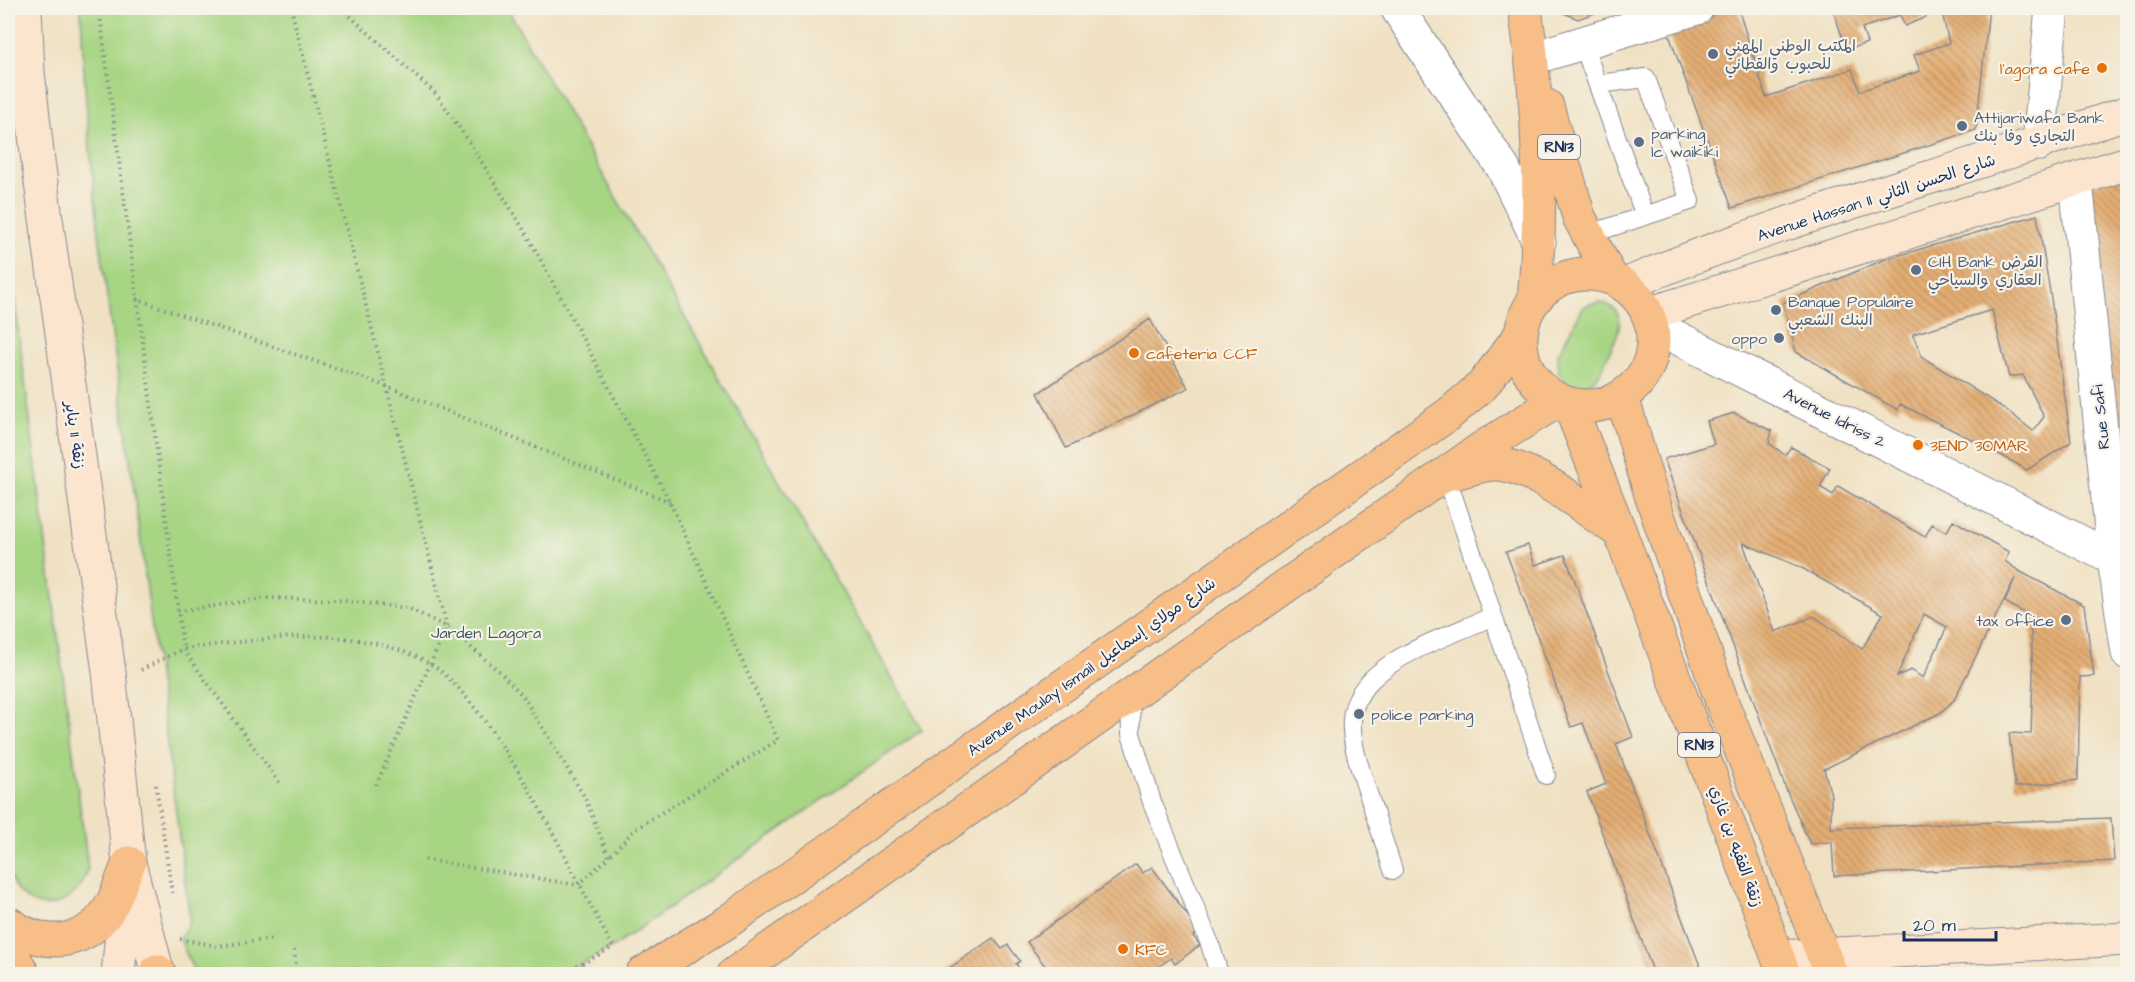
<svg xmlns="http://www.w3.org/2000/svg" width="2135" height="982" font-family="'Architects Daughter','Playpen Sans Arabic',sans-serif">
<style>
.green{fill:#a7d583;stroke:#618270;stroke-width:1.5}
.building{fill:url(#building-back-hatch);fill-rule:evenodd}
.lines{fill:none;stroke-linecap:round;stroke-linejoin:round}
.lane-casing{stroke:#868890;stroke-width:20}
.street-casing{stroke:#868890;stroke-width:35}
.secondary-casing{stroke:#868890;stroke-width:35}
.primary-casing{stroke:#868890;stroke-width:35}
.path{stroke:#868890;stroke-width:4;stroke-dasharray:1.5 4.5;stroke-linecap:butt}
.lane{stroke:#fff;stroke-width:18}
.street{stroke:#fff;stroke-width:33}
.secondary{stroke:#fce5cf;stroke-width:33}
.primary{stroke:#f7be87;stroke-width:33}
.service-dot{fill:#5c6f8a;stroke:#f7f3e8;stroke-width:2}
.food-dot{fill:#e8710a;stroke:#f7f3e8;stroke-width:2}
.labels{text-anchor:middle;stroke-width:4.5;stroke-linejoin:round;paint-order:stroke}
.shield{fill:#f7f3e8;stroke:#5d6a87;stroke-width:1.5}
.shield-label{font-size:15px;font-weight:bold;fill:#1b2f5e}
.service-label{font-size:16px;fill:#4e5e75;stroke:#f7f3e8;text-anchor:start}
.food-label{font-size:16px;fill:#c56008;stroke:#f7f3e8;text-anchor:start}
.street-label{font-size:16px;fill:#1b2f5e;stroke:#f7f3e8}
.park-label{font-size:16px;fill:#3e5867;stroke:#f7f3e8}
</style>
<defs>
<pattern id="building-back-hatch" width="6" height="6" patternUnits="userSpaceOnUse" patternTransform="scale(1.5)"><rect width="6" height="6" fill="#e4ae73"/><path d="M-1 5l2 2M0 0l6 6M5-1l2 2" fill="none" stroke="#b88e62"/></pattern>
</defs>
<rect width="100%" height="100%" fill="#f7f3e8"/>
<filter id="ink" filterUnits="userSpaceOnUse"><feTurbulence type="fractalNoise" baseFrequency=".0167" numOctaves="2"/><feDisplacementMap in="SourceGraphic" scale="12" xChannelSelector="R" yChannelSelector="G"/><feConvolveMatrix kernelMatrix="1 2 1 2 8 2 1 2 1" color-interpolation-filters="sRGB"/></filter>
<filter id="wash" filterUnits="userSpaceOnUse"><feTurbulence type="fractalNoise" baseFrequency=".008" numOctaves="4" result="noise"/><feDisplacementMap in="SourceGraphic" scale="24" xChannelSelector="R" yChannelSelector="G"/><feGaussianBlur stdDeviation="1.35" result="paint"/><feColorMatrix in="noise" values="0 0 0 0 0 0 0 0 0 0 0 0 0 0 0 0 0 1.4 0 .05"/><feComposite in="paint" operator="in"/></filter>
<g filter="url(#wash)">
<rect width="100%" height="100%" fill="#f0e1c3"/>
<!-- green -->
<path class="green" d="M 81,8 L 507,8 L 922,730 L 613,947 L 563,974 L 195,974 L 180,939 L 190,920 C 171,769 152,618 131,467 C 109,314 86,162 81,8 Z
M 8,251 L 88,868 C 81,900 43,921 18,891 C 13,886 11,877 8,871 Z
M 1600,302 C 1631,310 1618,335 1608,355 C 1604,364 1600,377 1590,382 C 1570,395 1553,373 1558,354 L 1582,309 L 1587,305 Z"/>
<g id="blocks">
<!-- building -->
<path class="building" d="M 1552,8 L 1608,8 L 1578,19 Z
M 1721,8 L 1738,8 L 1766,97 L 1852,69 L 1860,91 L 1920,71 L 1914,55 L 1949,43 L 1941,8 L 1989,8 L 1976,130 L 1732,208 L 1665,24 Z
M 1833,8 L 1923,8 L 1926,17 L 1905,26 L 1900,15 L 1862,28 L 1867,43 L 1846,50 Z
M 2127,173 L 2127,507 L 2126,507 L 2118,460 L 2087,187 Z
M 2037,215 L 2051,298 L 2071,442 L 2027,470 L 1985,446 L 1900,404 L 1898,410 L 1796,352 L 1783,303 L 1883,260 ZM 1992,310 L 2009,377 L 2023,375 L 2044,417 L 2033,431 L 2008,411 L 1922,357 L 1913,334 Z
M 1150,319 L 1188,388 L 1066,448 L 1038,393 Z
M 1734,413 L 1772,431 L 1769,443 L 1785,455 L 1791,447 L 1830,468 L 1820,487 L 1833,495 L 1838,486 L 1925,537 L 1932,524 L 1947,532 L 1953,520 L 2009,552 L 2005,561 L 2019,571 L 2084,605 L 2094,676 L 2080,677 L 2078,780 L 2015,787 L 2009,733 L 2031,734 L 2033,674 L 2030,616 L 2005,602 L 2015,578 L 1954,700 L 1940,713 L 1824,769 L 1831,795 L 1831,828 L 2111,818 L 2114,861 L 1834,876 L 1832,842 L 1810,844 L 1786,789 L 1664,459 L 1714,444 L 1707,421 ZM 1743,543 L 1800,567 L 1883,614 L 1862,649 L 1814,616 L 1775,632 ZM 1924,614 L 1947,627 L 1923,678 L 1911,670 L 1897,676 Z
M 1528,545 L 1535,565 L 1565,555 L 1633,737 L 1616,744 L 1703,974 L 1654,974 L 1587,792 L 1606,784 L 1583,723 L 1571,727 L 1506,552 Z
M 1136,864 L 1143,873 L 1152,867 L 1199,931 L 1193,936 L 1200,945 L 1175,964 L 1171,958 L 1148,974 L 1051,974 L 1027,942 Z
M 993,938 L 1002,949 L 1008,945 L 1020,961 L 1016,964 L 1023,974 L 941,974 Z"/>
</g>
</g>
<g filter="url(#ink)">
<use href="#blocks" fill-opacity="0" stroke="#868890" stroke-width="1.5"/>
<g class="lines">
<!-- lane casing -->
<g class="lane-casing">
<path id="lane" d="M 1583,44 L 1645,216
M 1587,235 L 1690,201 L 1646,78 L 1598,84
M 1446,475 L 1546,775
M 1130,698 L 1131,734 L 1152,802 L 1210,944 L 1219,974
M 1393,870 C 1384,843 1375,815 1366,787 C 1346,727 1339,695 1400,658 C 1429,641 1463,630 1493,616"/>
</g>
<!-- street casing -->
<g class="street-casing">
<path id="street" d="M 1397,8 L 1503,168 L 1539,242
M 1533,58 L 1697,8
M 2039,144 L 2052,8
M 2076,181 L 2114,559 L 2128,653
M 1652,325 L 2114,559"/>
</g>
<!-- secondary casing -->
<g class="secondary-casing">
<path id="secondary" d="M 25,8 L 28,72 L 38,161 L 109,672 L 129,863 L 158,974
M 1625,285 C 1788,215 1961,172 2128,112
M 1648,314 L 2128,163
M 1778,957 L 2128,939
M 118,974 L 127,883"/>
</g>
<!-- primary casing -->
<g class="primary-casing">
<path id="primary" d="M 1525,8 C 1539,102 1543,205 1534,300
M 1547,106 L 1579,217 L 1611,278
M1521 340a66 66 0 1 1 132 0a66 66 0 1 1-132 0Z
M 1622,396 L 1651,495 L 1723,705 L 1831,974
M 1569,404 L 1620,532 L 1784,974
M 1454,473 C 1467,470 1482,464 1495,464 C 1532,464 1588,512 1620,532
M 8,923 C 45,950 90,946 113,902 C 119,890 123,876 129,863
M 8,947 L 23,974
M 157,971 L 160,974
M 642,974 L 727,922 L 1449,414 L 1483,385 L 1521,334
M 734,974 L 1482,448 L 1559,400"/>
</g>
<!-- path -->
<path class="path" d="M 99,8 L 183,649 C 232,643 282,635 332,637 C 363,639 402,648 429,663 C 446,672 462,692 474,707 C 532,781 568,866 613,947 L 563,974
M 291,8 L 447,627 L 376,785
M 341,8 L 436,94 L 468,140 L 529,238 L 670,502 L 778,740 L 634,830 L 609,857
M 136,299 L 386,386 L 670,502
M 8,530 L 12,577 L 8,582
M 178,611 L 269,598 L 336,600 L 408,608 L 447,627 L 500,672 L 523,696 L 584,796 L 609,857 L 578,885 L 421,859
M 141,670 L 183,649 L 281,785
M 156,785 L 172,893
M 180,939 L 217,946 L 274,939
M 294,950 L 297,974
M 2117,974 L 2128,974"/>
<!-- lane -->
<use href="#lane" class="lane"/>
<!-- street -->
<use href="#street" class="street"/>
<!-- secondary -->
<use href="#secondary" class="secondary"/>
<!-- primary -->
<use href="#primary" class="primary"/>
</g>
</g>
<!-- markers -->
<g class="service-dot">
<circle cx="1713" cy="54" r="6"/>
<circle cx="1962" cy="126" r="6"/>
<circle cx="1639" cy="142" r="6"/>
<circle cx="1916" cy="270" r="6"/>
<circle cx="1776" cy="310" r="6"/>
<circle cx="1779" cy="338" r="6"/>
<circle cx="2066" cy="620" r="6"/>
<circle cx="1359" cy="714" r="6"/>
</g>
<g class="food-dot">
<circle cx="2102" cy="68" r="6"/>
<circle cx="1134" cy="353" r="6"/>
<circle cx="1918" cy="445" r="6"/>
<circle cx="1123" cy="949" r="6"/>
</g>
<g class="labels">
<!-- shield labels -->
<g class="shield">
<rect x="1538" y="135" width="42" height="24" rx="4.5"/>
<rect x="1678" y="733" width="42" height="24" rx="4.5"/>
</g>
<g class="shield-label">
<text x="1559" y="152">RN13</text>
<text x="1699" y="750">RN13</text>
</g>
<!-- service labels -->
<g class="service-label">
<text x="1725" y="51">المكتب الوطني المهني<tspan x="1725" dy="18">للحبوب والقطاني</tspan></text>
<text x="1974" y="123">Attijariwafa Bank<tspan x="1974" dy="18">التجاري وفا بنك</tspan></text>
<text x="1651" y="139">parking<tspan x="1651" dy="18">lc waikiki</tspan></text>
<text x="1928" y="267">CIH Bank القرض<tspan x="1928" dy="18">العقاري والسياحي</tspan></text>
<text x="1788" y="307">Banque Populaire<tspan x="1788" dy="18">البنك الشعبي</tspan></text>
<text x="1767" y="344" text-anchor="end">oppo</text>
<text x="2054" y="626" text-anchor="end">tax office</text>
<text x="1371" y="720">police parking</text>
</g>
<!-- food labels -->
<g class="food-label">
<text x="2090" y="74" text-anchor="end">l'agora cafe</text>
<text x="1146" y="359">cafeteria CCF</text>
<text x="1930" y="451">3END 3OMAR</text>
<text x="1135" y="955">KFC</text>
</g>
<!-- street labels -->
<g class="street-label">
<text transform="translate(1876 197) rotate(-18)" y="6">Avenue Hassan II شارع الحسن الثاني</text>
<text transform="translate(1835 417) rotate(27)" y="6">Avenue Idriss 2</text>
<text transform="translate(2100 417) rotate(-96)" y="6">Rue Safi</text>
<text transform="translate(76 435) rotate(82)" y="6">زنقة 11 يناير</text>
<text transform="translate(1091 666) rotate(-35)" y="6">Avenue Moulay Ismail شارع مولاي إسماعيل</text>
<text transform="translate(1737 846) rotate(70)" y="6">زنقة الفقيه بن غازي</text>
</g>
<!-- park labels -->
<g class="park-label">
<text x="486" y="638">Jarden Lagora</text>
</g>
</g>
<!-- margin -->
<rect width="2135" height="982" fill="none" stroke="#f7f3e8" stroke-width="30"/>
<!-- scale -->
<path d="M1904 931v9h92v-9" fill="none" stroke="#1b2f5e" stroke-width="3"/>
<text x="1913" y="931" font-size="18" fill="#1b2f5e" stroke="#f7f3e8" stroke-width="4.5" paint-order="stroke">20 m</text>
</svg>
